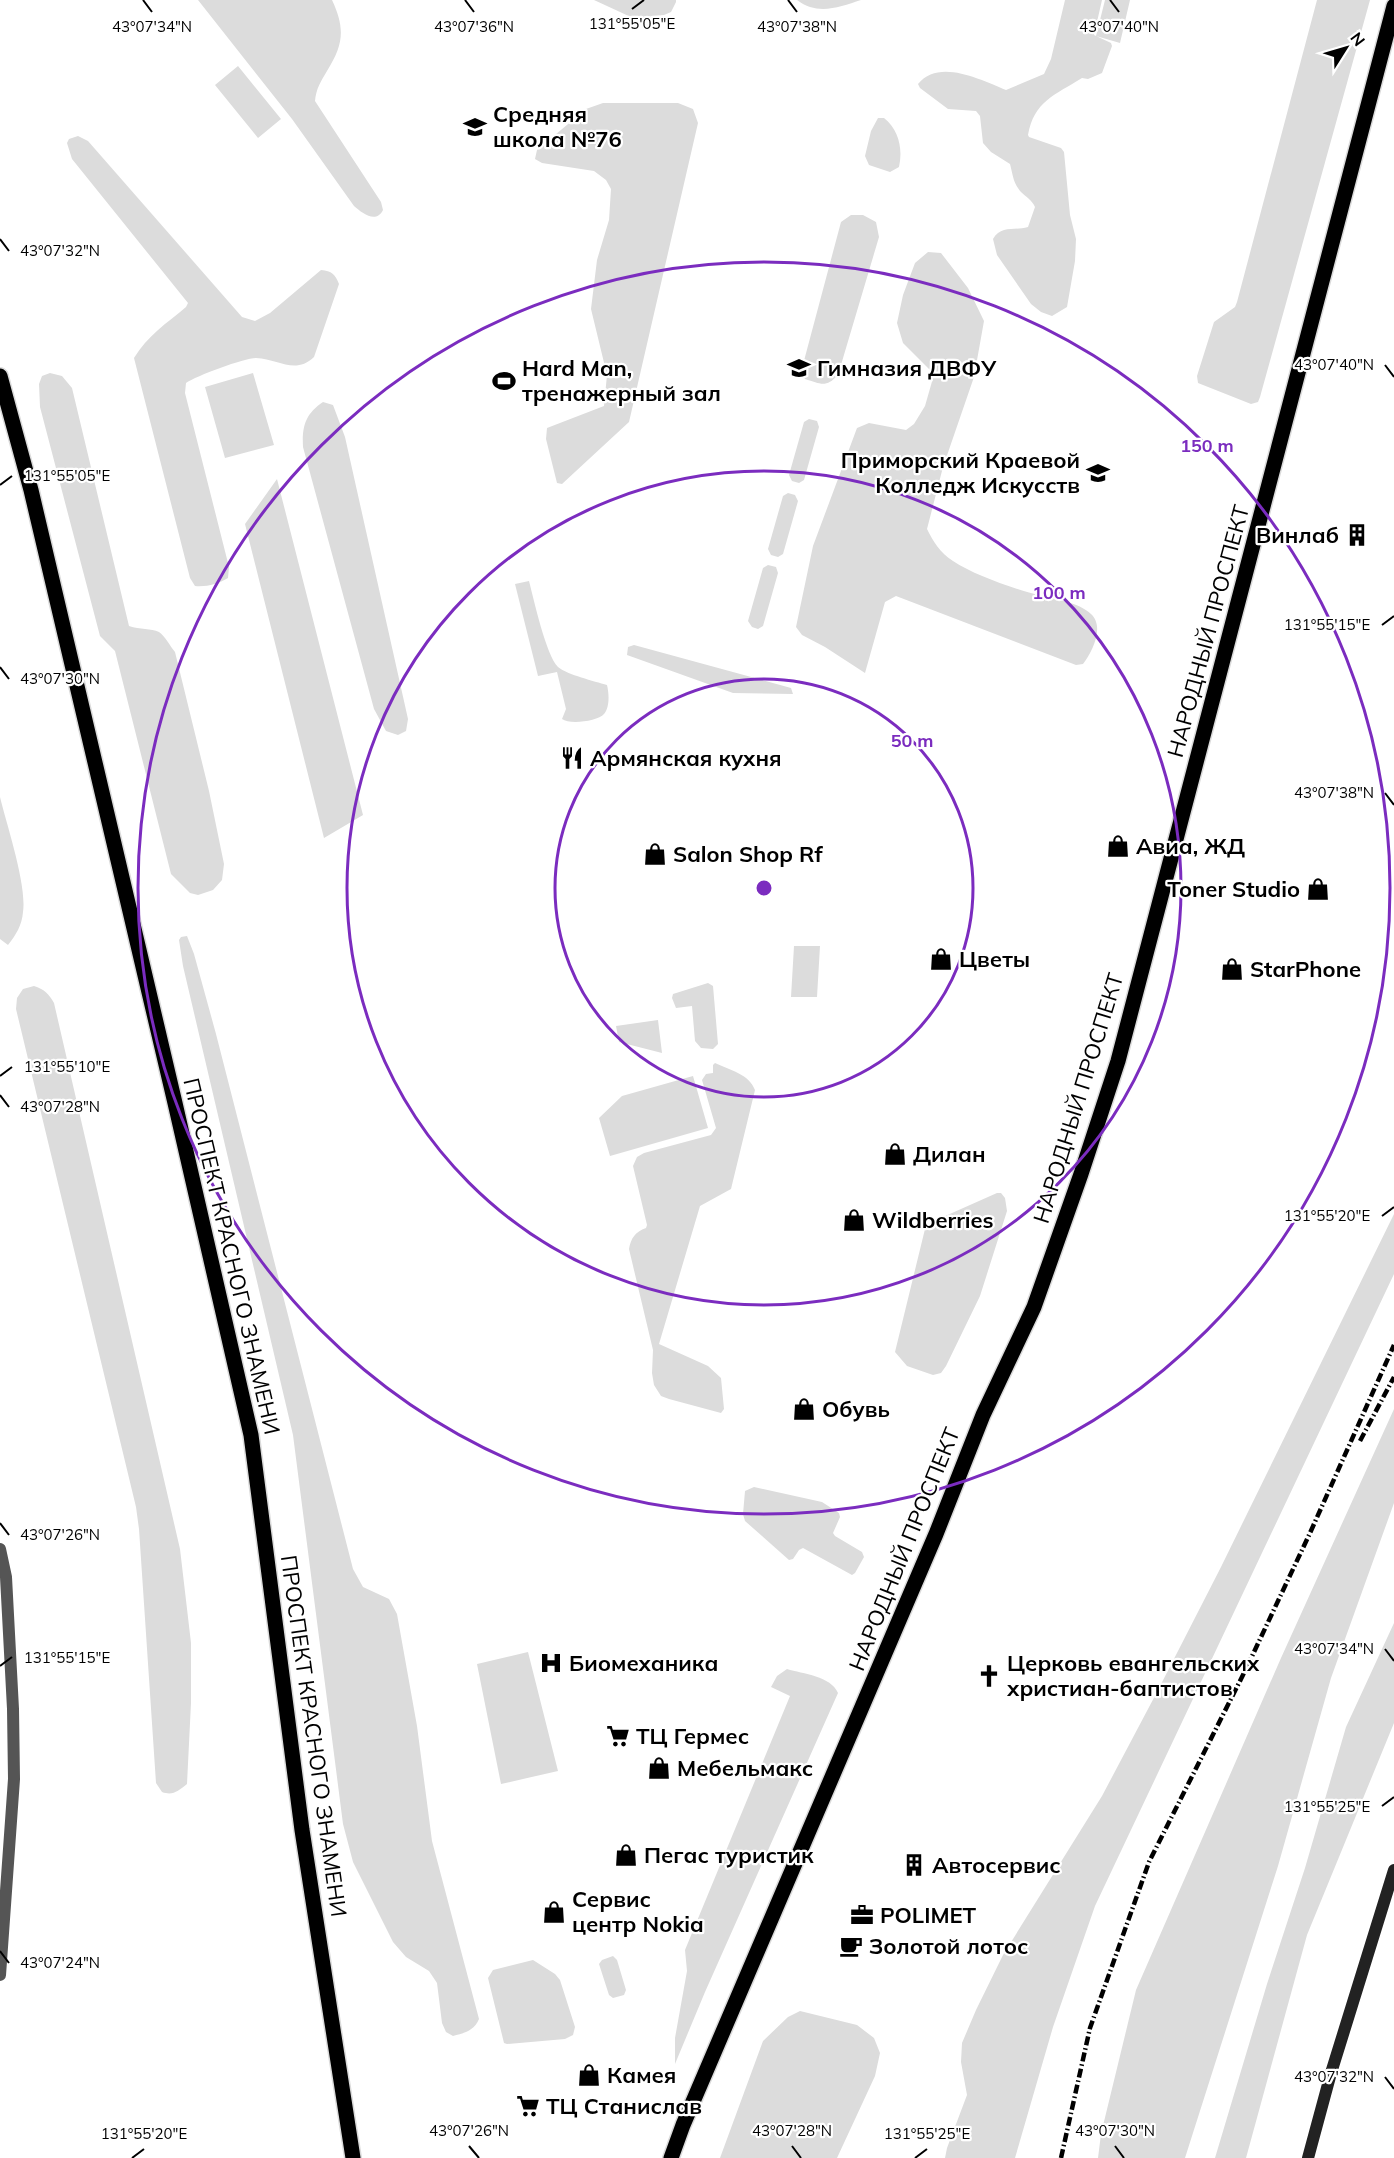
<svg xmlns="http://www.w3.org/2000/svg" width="1394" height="2158" font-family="Mulish,sans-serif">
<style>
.green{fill:#dcdcdc}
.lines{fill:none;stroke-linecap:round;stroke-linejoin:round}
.primary-casing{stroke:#dbdbdb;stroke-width:18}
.street{stroke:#555;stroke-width:12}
.secondary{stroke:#222;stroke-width:12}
.primary{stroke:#000;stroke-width:15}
.rail{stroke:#000;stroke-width:4.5;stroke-dasharray:9 3 1.5 3;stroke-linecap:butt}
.ticks{fill:none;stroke:#000;stroke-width:2}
.ring{fill:none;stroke:#7b2cbf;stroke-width:3}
.labels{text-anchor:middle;stroke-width:4.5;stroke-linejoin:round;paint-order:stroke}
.poi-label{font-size:22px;font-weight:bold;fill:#000;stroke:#fff;text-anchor:start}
.street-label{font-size:22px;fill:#000;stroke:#fff}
.ticks-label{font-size:15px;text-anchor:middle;fill:#000;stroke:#fff;stroke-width:4.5;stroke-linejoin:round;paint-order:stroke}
.centre{fill:#7b2cbf;stroke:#fff;stroke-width:3}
.ring-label{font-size:18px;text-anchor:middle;font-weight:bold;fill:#7b2cbf;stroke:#fff;stroke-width:4.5;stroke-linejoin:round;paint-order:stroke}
</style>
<rect width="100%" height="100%" fill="#fff"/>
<!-- green -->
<path class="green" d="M 198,0 L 332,0 C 345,28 344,44 327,71 C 321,81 316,89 315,101 L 381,202 L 383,210 C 376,224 362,213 354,206 L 292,119 Z
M 594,0 L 676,0 L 676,2 L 671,12 L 664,15 L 633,18 Z
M 797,0 L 861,0 C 839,7 818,16 797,0 Z
M 1065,0 L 1102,0 L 1094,35 L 1111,43 L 1112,46 L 1102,73 L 1088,79 L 1082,78 C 1055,95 1034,101 1028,135 L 1029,137 L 1061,148 L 1064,152 L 1070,215 L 1076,239 L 1075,261 L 1067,307 L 1052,316 L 1041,312 L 1031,304 L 997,255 L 993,239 C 1001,225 1015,231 1028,227 L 1035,207 C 1032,200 1026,197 1021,192 C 1013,183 1013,175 1010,164 L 991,152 L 983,143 L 980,116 L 976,111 L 948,109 L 920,88 L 918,84 C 939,58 981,80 1006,90 L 1044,74 L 1051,59 Z
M 1105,0 L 1130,0 L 1120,43 L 1096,36 Z
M 1317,0 L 1370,0 L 1260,397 L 1258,402 L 1251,404 L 1198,383 L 1197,376 L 1214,322 L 1235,307 L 1237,302 Z
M 238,66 L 281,119 L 258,138 L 215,85 Z
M 603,103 L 678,103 L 693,109 L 698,123 L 629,422 L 562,484 L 557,483 L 546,439 L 547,428 L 604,406 L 607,375 L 591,309 L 597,260 L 609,220 L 611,189 L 606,180 L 594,171 L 542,163 L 535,159 L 537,150 L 586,109 Z
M 878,118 L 884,118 C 899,130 903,149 899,167 L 890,172 L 869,165 L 865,156 L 871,131 Z
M 78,136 L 88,141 L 242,317 L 255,321 L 270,313 L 321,270 C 332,271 335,274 339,284 L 314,357 C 295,375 279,359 256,358 C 244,358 196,376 186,383 L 185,393 L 229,567 L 228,578 C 218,584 207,587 195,586 L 190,578 L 134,358 C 147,336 167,323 186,307 L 188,303 L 72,159 L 67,143 L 69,139 Z
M 851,215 L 863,215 L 876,222 L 879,237 L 838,375 C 826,388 821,384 805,379 L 801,372 L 841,222 Z
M 928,252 L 941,253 L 968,288 L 984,321 L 974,377 L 943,467 L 927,529 C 933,541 940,553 953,561 C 974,575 1014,589 1039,595 C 1053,598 1080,603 1091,614 C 1105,627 1092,652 1083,664 L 1076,665 L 896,596 L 885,602 L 865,673 L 825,647 L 802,635 L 796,627 L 813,546 L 857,428 L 869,423 L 906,430 L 914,424 L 925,406 L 933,378 L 931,371 L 903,343 L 897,323 L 903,295 L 915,263 Z
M 50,373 L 62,376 L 72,388 L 129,626 C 140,630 151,628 159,632 C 165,636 170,646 175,652 L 209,791 L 224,864 L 222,880 L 213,890 L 198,895 L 190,893 L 171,874 L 115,651 L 100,636 L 40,407 L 39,384 L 42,376 Z
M 253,373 L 274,445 L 225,458 L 205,387 Z
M 323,402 L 333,405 L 345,437 L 408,719 L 406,731 L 398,735 L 386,731 L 374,709 L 303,447 C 302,427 305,414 323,402 Z
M 809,419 L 817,421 L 819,427 L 804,480 L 799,483 L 792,481 L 789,475 L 804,422 Z
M 277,479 L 363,815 L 324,838 L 245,524 Z
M 788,493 L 795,495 L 798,501 L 783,554 L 778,557 L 771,555 L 768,549 L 783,496 Z
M 768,565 L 776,567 L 778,573 L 763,626 L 758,629 L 752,627 L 748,621 L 763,568 Z
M 529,581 C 534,600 546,655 558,667 C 568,675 594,681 607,685 C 609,693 610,707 604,714 C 598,721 570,725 562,719 L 566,709 L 557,672 L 538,676 L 515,584 Z
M 634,645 L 791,688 L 793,694 L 733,693 L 627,655 L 628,647 Z
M 0,797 C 7,826 27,885 23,912 C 22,925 16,935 8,945 L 0,939 Z
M 187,936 L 194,954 L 216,1034 L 353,1569 L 363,1587 L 389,1599 L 397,1614 L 417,1726 L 432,1841 L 479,2019 C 474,2031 464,2033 453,2036 L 446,2032 L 442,2023 L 437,1983 L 429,1971 L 406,1957 L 393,1942 L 353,1862 L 343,1824 L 293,1435 L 183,966 L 179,940 L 181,937 Z
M 794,946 L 820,946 L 817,997 L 791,997 Z
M 708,983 L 713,986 L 718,1044 L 713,1049 L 701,1048 L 695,1041 L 692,1006 L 676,1008 L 672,998 L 673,994 Z
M 34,986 C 44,989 49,994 54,1003 L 180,1549 L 191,1643 L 191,1703 L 187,1784 C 178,1791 173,1796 162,1792 L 156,1783 L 139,1529 L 136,1507 L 16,1009 L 17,998 L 23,989 Z
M 658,1020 L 662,1053 L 619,1042 L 616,1026 Z
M 715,1063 C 730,1070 749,1074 755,1090 L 731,1189 L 700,1206 L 659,1344 L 708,1366 L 721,1378 L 724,1409 L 721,1413 L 669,1399 L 661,1396 L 654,1385 L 652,1373 L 653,1350 L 629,1249 C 631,1238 635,1232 646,1228 L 647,1225 L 633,1166 L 637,1157 L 644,1153 L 711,1135 L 716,1128 L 702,1080 L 706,1074 L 713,1073 L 713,1065 Z
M 693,1076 L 708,1128 L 610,1156 L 599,1118 L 622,1096 Z
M 997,1193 L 1001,1193 L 1005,1198 L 1007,1211 L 980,1296 L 946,1366 L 941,1373 L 933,1375 L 907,1366 L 895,1352 L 925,1229 L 934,1221 Z
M 1394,1214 L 1394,1274 L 1095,1906 L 1053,2027 L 1015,2158 L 945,2158 L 947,2148 L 967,2095 L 961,2062 L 962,2043 L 976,2010 L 1003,1955 L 1102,1796 L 1157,1692 L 1221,1567 Z
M 1394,1409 L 1394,1503 L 1331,1678 L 1278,1866 L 1185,2158 L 1098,2158 L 1101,2134 L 1136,1990 L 1281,1658 Z
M 754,1487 L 822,1502 L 839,1513 L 840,1517 L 833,1533 L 835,1536 L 862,1552 L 864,1557 L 855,1573 L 852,1575 L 803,1548 L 799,1550 L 793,1559 L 789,1560 L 745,1521 L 743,1514 L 745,1491 Z
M 1394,1623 L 1394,1723 L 1307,1935 L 1246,2158 L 1215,2158 L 1267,1984 L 1305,1868 L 1346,1727 Z
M 528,1652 L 558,1771 L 501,1784 L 477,1664 Z
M 787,1669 C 803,1674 831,1676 838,1693 L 705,1992 L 675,2064 L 675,2038 L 687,1971 L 685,1950 L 790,1696 L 771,1687 L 777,1676 Z
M 613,1956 L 617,1960 L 626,1990 L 624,1995 L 613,1998 L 609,1995 L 599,1964 L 602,1960 Z
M 533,1960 L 555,1974 L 560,1980 L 575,2027 L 573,2035 L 565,2039 L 507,2044 L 504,2043 L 488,1978 L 493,1970 Z
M 800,2011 L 857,2025 L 874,2038 L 880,2053 L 875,2076 L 837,2158 L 720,2158 L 763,2041 L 788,2017 Z"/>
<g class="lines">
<!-- primary casing -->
<g class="primary-casing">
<path id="primary" d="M 0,376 L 31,490 L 175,1103 L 251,1435 L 302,1830 L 353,2158
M 671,2158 L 683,2125 L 936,1534 L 983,1415 L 1034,1307 L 1081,1174 L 1118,1061 L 1394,6"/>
</g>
<!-- street -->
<path class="street" d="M 0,1549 L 6,1577 L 13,1709 L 14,1779 L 0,1975"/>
<!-- secondary -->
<path class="secondary" d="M 1308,2158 L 1331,2073 L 1394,1870"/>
<!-- primary -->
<use href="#primary" class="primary"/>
<!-- rail -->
<path class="rail" d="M 1360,1441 L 1394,1377
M 1061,2158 L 1090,2028 L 1149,1862 L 1246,1669 L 1310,1533 L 1394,1345"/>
</g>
<!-- ticks -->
<path class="ticks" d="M 143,0 L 152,12M 465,0 L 474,12M 788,0 L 797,12M 1110,0 L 1119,12M 632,9 L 644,0M 0,239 L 9,251M 1385,365 L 1394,377M 0,485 L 12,476M 1382,625 L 1394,616M 0,667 L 9,679M 1385,793 L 1394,805M 0,1076 L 12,1067M 0,1095 L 9,1107M 1382,1216 L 1394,1207M 0,1523 L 9,1535M 1385,1649 L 1394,1661M 0,1666 L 12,1657M 1382,1806 L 1394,1797M 0,1951 L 9,1963M 1385,2077 L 1394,2089M 469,2146 L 479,2158M 792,2146 L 801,2158M 1115,2146 L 1124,2158M 132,2158 L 144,2149M 915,2158 L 927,2149"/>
<!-- distance rings -->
<g class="ring">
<circle cx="764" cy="888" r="209"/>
<circle cx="764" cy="888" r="417"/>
<circle cx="764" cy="888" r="626"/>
</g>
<!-- icons -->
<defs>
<g id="school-bare" transform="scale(1.8)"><path d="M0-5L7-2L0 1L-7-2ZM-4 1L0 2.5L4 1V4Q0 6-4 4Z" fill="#000" stroke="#fff" stroke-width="2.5" paint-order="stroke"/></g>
<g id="stadium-bare" transform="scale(1.8)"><path d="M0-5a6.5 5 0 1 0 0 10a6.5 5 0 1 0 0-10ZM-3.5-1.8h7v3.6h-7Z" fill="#000" stroke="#fff" stroke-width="2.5" paint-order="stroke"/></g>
<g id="university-bare" transform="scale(1.8)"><path d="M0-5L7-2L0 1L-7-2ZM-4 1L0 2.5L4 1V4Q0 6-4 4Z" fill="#000" stroke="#fff" stroke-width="2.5" paint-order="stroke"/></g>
<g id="building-bare" transform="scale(1.8)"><path d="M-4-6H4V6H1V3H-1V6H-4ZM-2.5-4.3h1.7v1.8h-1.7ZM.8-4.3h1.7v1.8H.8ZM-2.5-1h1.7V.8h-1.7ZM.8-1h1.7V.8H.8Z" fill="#000" stroke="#fff" stroke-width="2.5" paint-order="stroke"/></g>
<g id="restaurant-bare" transform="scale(1.8)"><path d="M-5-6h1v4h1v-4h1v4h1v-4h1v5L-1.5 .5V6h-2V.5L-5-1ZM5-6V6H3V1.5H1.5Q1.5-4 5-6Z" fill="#000" stroke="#fff" stroke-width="2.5" paint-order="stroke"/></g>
<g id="shop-bare" transform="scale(1.8)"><path d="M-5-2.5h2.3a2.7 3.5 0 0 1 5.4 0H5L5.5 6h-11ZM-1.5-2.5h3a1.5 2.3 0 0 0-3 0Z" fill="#000" stroke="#fff" stroke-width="2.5" paint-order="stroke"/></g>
<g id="hospital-bare" transform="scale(1.8)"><path d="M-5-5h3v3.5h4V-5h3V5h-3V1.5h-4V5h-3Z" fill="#000" stroke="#fff" stroke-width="2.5" paint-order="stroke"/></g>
<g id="church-bare" transform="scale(1.8)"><path d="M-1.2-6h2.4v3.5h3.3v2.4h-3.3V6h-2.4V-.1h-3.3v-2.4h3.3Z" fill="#000" stroke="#fff" stroke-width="2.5" paint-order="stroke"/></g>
<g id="supermarket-bare" transform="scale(1.8)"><path d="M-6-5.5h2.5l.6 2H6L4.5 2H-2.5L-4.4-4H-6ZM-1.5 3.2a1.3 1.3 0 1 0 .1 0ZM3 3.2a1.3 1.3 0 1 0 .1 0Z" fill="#000" stroke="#fff" stroke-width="2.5" paint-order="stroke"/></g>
<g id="office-bare" transform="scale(1.8)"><path d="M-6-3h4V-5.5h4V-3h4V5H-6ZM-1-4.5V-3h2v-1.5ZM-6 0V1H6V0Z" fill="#000" stroke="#fff" stroke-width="2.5" paint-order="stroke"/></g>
<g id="cafe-bare" transform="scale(1.8)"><path d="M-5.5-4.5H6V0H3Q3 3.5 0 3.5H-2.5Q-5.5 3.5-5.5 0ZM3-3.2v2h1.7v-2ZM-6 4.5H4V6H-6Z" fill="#000" stroke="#fff" stroke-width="2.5" paint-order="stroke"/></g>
</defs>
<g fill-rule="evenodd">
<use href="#school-bare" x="475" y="127"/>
<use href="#school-bare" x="799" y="368"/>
<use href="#stadium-bare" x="504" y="381"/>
<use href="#university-bare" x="1098" y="473"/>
<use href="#building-bare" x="1357" y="535"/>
<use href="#restaurant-bare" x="572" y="758"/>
<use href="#shop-bare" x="1118" y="846"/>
<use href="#shop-bare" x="655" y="854"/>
<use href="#shop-bare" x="1318" y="889"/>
<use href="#shop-bare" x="941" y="959"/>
<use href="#shop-bare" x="1232" y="969"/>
<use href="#shop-bare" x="895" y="1154"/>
<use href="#shop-bare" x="854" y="1220"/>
<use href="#shop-bare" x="804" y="1409"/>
<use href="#hospital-bare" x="551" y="1663"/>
<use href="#church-bare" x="989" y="1676"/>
<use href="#supermarket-bare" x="618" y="1736"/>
<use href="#shop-bare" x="659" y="1768"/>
<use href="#shop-bare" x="626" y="1855"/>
<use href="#building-bare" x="914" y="1865"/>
<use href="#shop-bare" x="554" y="1912"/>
<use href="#office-bare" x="862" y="1915"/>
<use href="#cafe-bare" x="851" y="1946"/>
<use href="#shop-bare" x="589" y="2075"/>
<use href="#supermarket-bare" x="528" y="2106"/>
</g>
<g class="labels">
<!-- poi labels -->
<g class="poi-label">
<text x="493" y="122">Средняя<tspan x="493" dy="25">школа №76</tspan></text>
<text x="522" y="376">Hard Man,<tspan x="522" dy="25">тренажерный зал</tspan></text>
<text x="817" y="376">Гимназия ДВФУ</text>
<text x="1080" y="468" text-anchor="end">Приморский Краевой<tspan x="1080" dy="25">Колледж Искусств</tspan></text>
<text x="1339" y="543" text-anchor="end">Винлаб</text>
<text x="590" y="766">Армянская кухня</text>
<text x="1136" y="854">Авиа, ЖД</text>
<text x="673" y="862">Salon Shop Rf</text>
<text x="1300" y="897" text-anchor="end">Toner Studio</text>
<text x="959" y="967">Цветы</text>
<text x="1250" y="977">StarPhone</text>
<text x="913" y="1162">Дилан</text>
<text x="872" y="1228">Wildberries</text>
<text x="822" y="1417">Обувь</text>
<text x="569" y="1671">Биомеханика</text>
<text x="1007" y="1671">Церковь евангельских<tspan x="1007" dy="25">христиан-баптистов</tspan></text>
<text x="636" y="1744">ТЦ Гермес</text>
<text x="677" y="1776">Мебельмакс</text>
<text x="644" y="1863">Пегас туристик</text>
<text x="932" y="1873">Автосервис</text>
<text x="572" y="1907">Сервис<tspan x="572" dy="25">центр Nokia</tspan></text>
<text x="880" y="1923">POLIMET</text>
<text x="869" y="1954">Золотой лотос</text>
<text x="607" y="2083">Камея</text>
<text x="546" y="2114">ТЦ Станислав</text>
</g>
<!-- street labels -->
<g class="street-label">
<text transform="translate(1208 631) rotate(-75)" y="8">НАРОДНЫЙ ПРОСПЕКТ</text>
<text transform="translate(1078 1098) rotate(-73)" y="8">НАРОДНЫЙ ПРОСПЕКТ</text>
<text transform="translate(232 1256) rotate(77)" y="8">ПРОСПЕКТ КРАСНОГО ЗНАМЕНИ</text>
<text transform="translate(904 1549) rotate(-68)" y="8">НАРОДНЫЙ ПРОСПЕКТ</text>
<text transform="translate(314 1736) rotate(82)" y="8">ПРОСПЕКТ КРАСНОГО ЗНАМЕНИ</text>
</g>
</g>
<g class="ticks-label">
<text x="632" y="29">131°55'05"E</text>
<text x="152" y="32">43°07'34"N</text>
<text x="474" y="32">43°07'36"N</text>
<text x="797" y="32">43°07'38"N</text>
<text x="1119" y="32">43°07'40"N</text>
<text x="60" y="256">43°07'32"N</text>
<text x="1334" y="370">43°07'40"N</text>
<text x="67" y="481">131°55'05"E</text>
<text x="1327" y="630">131°55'15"E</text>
<text x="60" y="684">43°07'30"N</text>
<text x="1334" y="798">43°07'38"N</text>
<text x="67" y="1072">131°55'10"E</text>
<text x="60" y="1112">43°07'28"N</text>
<text x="1327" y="1221">131°55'20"E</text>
<text x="60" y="1540">43°07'26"N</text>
<text x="1334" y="1654">43°07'34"N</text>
<text x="67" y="1663">131°55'15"E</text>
<text x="1327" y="1812">131°55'25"E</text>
<text x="60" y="1968">43°07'24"N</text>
<text x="1334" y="2082">43°07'32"N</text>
<text x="469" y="2136">43°07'26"N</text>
<text x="792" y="2136">43°07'28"N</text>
<text x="1115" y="2136">43°07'30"N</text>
<text x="144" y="2139">131°55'20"E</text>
<text x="927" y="2139">131°55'25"E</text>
</g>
<circle cx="764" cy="888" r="9" class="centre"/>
<g class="ring-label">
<text x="1207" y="452">150 m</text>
<text x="1059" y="599">100 m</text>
<text x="912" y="747">50 m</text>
</g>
<!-- north arrow -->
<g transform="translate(1346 48) rotate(53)" stroke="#ffffff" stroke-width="4.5" paint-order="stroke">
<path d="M0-4.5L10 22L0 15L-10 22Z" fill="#000000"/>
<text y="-9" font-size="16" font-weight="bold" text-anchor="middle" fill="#000000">N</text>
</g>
</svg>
